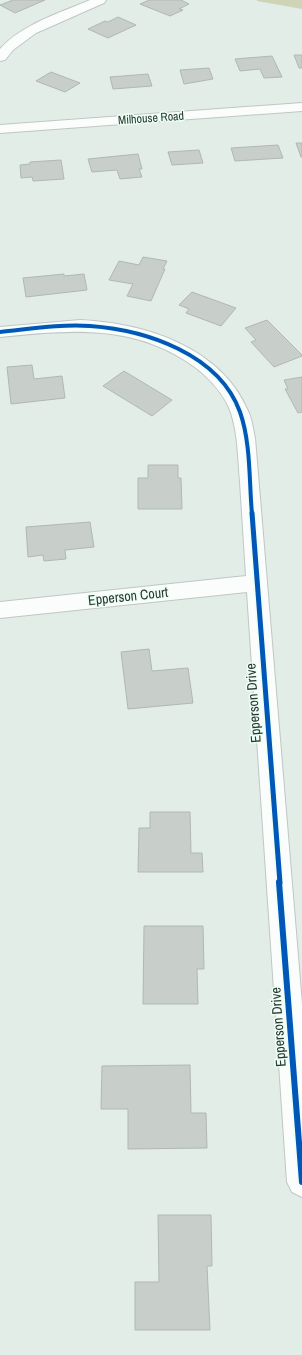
<svg xmlns="http://www.w3.org/2000/svg" width="302" height="1355" font-family="'Archivo Narrow',sans-serif">
<style>
.green{fill:#cfd4b7}
.building{fill:#c8cfca;stroke:#b1b8b3}
.lines{fill:none;stroke-linecap:round;stroke-linejoin:round}
.minor-casing{stroke:#bfc7c3;stroke-width:2}
.minor{fill:#fbfcfc;fill-rule:evenodd}
.cycleway-far2-casing{stroke:#ebfff5;stroke-width:6}
.cycleway-far1-casing{stroke:#ebfff5;stroke-width:8}
.cycleway-casing{stroke:#ebfff5;stroke-width:9}
.cycleway-far2{stroke:#0057b8;stroke-width:4}
.cycleway-far1{stroke:#0057b8;stroke-width:5}
.cycleway{stroke:#0057b8;stroke-width:6}
.labels{text-anchor:middle;stroke-width:3;stroke-linejoin:round;paint-order:stroke}
.far-street-label{font-size:12px;fill:#2f3733;stroke:#ebfff5}
.street-label{font-size:14px;fill:#2f3733;stroke:#ebfff5}
</style>
<rect width="100%" height="100%" fill="#e2ede8"/>
<!-- green -->
<path class="green" d="M 257,0 L 302,0 L 302,9 L 257,1 Z"/>
<!-- building -->
<path class="building" d="M 13,0 L 45,0 L 15,13 L 0,5 Z
M 149,0 L 181,0 L 189,4 L 179,9 L 183,10 L 170,16 L 140,4 Z
M 118,17 L 136,25 L 108,38 L 88,29 L 105,21 L 108,22 Z
M 294,55 L 302,55 L 302,68 L 299,68 Z
M 272,56 L 282,77 L 264,78 L 260,69 L 240,71 L 235,59 Z
M 209,68 L 213,79 L 184,84 L 180,70 Z
M 51,72 L 80,83 L 65,92 L 36,81 Z
M 148,74 L 152,86 L 113,89 L 110,77 Z
M 296,143 L 302,143 L 302,157 L 301,157 Z
M 278,145 L 283,158 L 235,161 L 231,148 Z
M 199,150 L 203,163 L 172,165 L 168,152 Z
M 138,154 L 142,169 L 139,169 L 142,177 L 120,179 L 117,170 L 92,172 L 88,159 Z
M 61,160 L 64,179 L 33,181 L 32,177 L 21,178 L 20,165 L 30,164 L 30,162 Z
M 143,257 L 167,261 L 163,269 L 165,269 L 151,301 L 127,296 L 133,284 L 109,280 L 119,261 L 139,265 Z
M 64,274 L 64,276 L 84,274 L 87,290 L 26,297 L 23,278 Z
M 192,292 L 236,308 L 221,326 L 186,313 L 189,309 L 179,305 Z
M 267,320 L 302,355 L 302,356 L 274,367 L 251,342 L 256,340 L 245,328 Z
M 32,365 L 34,379 L 62,376 L 65,398 L 11,404 L 7,367 Z
M 124,371 L 172,400 L 152,416 L 103,386 Z
M 302,377 L 302,412 L 298,413 L 285,389 L 288,389 L 284,380 Z
M 148,465 L 178,465 L 178,478 L 181,478 L 182,509 L 138,509 L 138,478 L 148,478 Z
M 90,522 L 94,547 L 65,550 L 66,559 L 44,561 L 43,555 L 28,557 L 26,527 Z
M 149,649 L 152,671 L 188,668 L 193,703 L 128,709 L 121,652 Z
M 150,812 L 190,812 L 191,853 L 202,853 L 203,872 L 138,872 L 139,828 L 150,828 Z
M 144,926 L 203,926 L 204,969 L 197,969 L 198,1004 L 143,1004 Z
M 190,1065 L 191,1113 L 206,1113 L 207,1148 L 128,1149 L 128,1109 L 101,1109 L 102,1066 Z
M 158,1215 L 211,1215 L 212,1266 L 207,1266 L 210,1330 L 135,1330 L 135,1282 L 159,1282 Z"/>
<g class="lines">
<!-- minor casing -->
<g class="minor-casing">
<path id="minor" d="M 90,0 L 106,0 L 104,3 L 36,33 L 13,50 L 5,60 L 0,61 L 0,49 C 22,24 60,13 90,0 Z
M 302,103 L 302,111 L 0,133 L 0,125 Z
M 80,320 C 145,323 221,347 248,411 C 252,419 253,429 255,438 L 302,1004 L 302,1197 L 292,1192 L 287,1182 L 247,592 L 0,618 L 0,602 L 246,576 C 244,545 242,513 240,482 C 238,459 238,435 231,413 C 225,395 210,379 196,368 C 135,323 71,330 0,337 L 0,327 Z"/>
</g>
<!-- minor -->
<use href="#minor" class="minor"/>
<!-- cycleway-far2 casing -->
<g class="cycleway-far2-casing">
<path id="cycleway-far2" d="M 0,332 C 30,329 60,324 90,326 C 146,330 219,354 240,412 C 251,443 249,482 252,514"/>
</g>
<!-- cycleway-far1 casing -->
<g class="cycleway-far1-casing">
<path id="cycleway-far1" d="M 252,513 L 280,883"/>
</g>
<!-- cycleway casing -->
<g class="cycleway-casing">
<path id="cycleway" d="M 279,882 L 302,1182"/>
</g>
<!-- cycleway-far2 -->
<use href="#cycleway-far2" class="cycleway-far2"/>
<!-- cycleway-far1 -->
<use href="#cycleway-far1" class="cycleway-far1"/>
<!-- cycleway -->
<use href="#cycleway" class="cycleway"/>
</g>
<g class="labels">
<!-- far-street labels -->
<g class="far-street-label">
<text transform="translate(151 118) rotate(-4)" y="4">Milhouse Road</text>
</g>
<!-- street labels -->
<g class="street-label">
<text transform="translate(128 596) rotate(-6)" y="5">Epperson Court</text>
<text transform="translate(253 703) rotate(-94)" y="5">Epperson Drive</text>
<text transform="translate(278 1027) rotate(-94)" y="5">Epperson Drive</text>
</g>
</g>
</svg>
